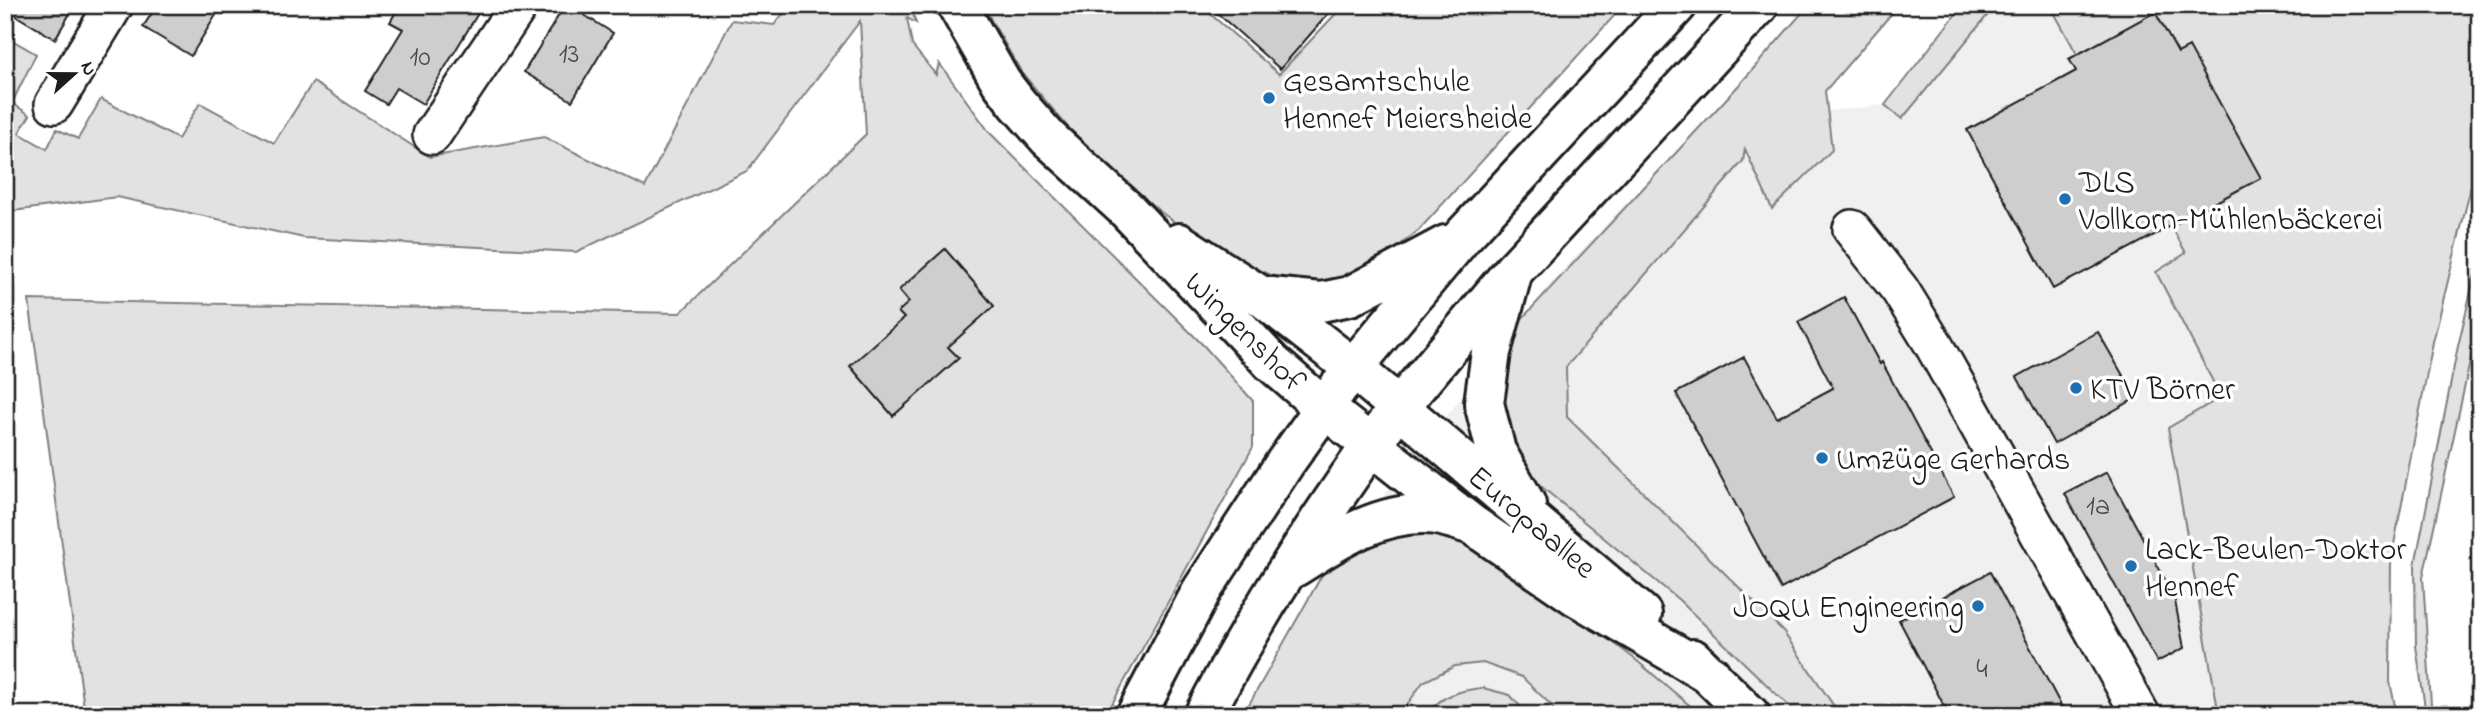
<svg xmlns="http://www.w3.org/2000/svg" width="2485" height="720" font-family="'Indie Flower',sans-serif">
<style>
.built{fill:#f0f0f0}
.green{fill:#e2e2e2;stroke:#7f7f7f;stroke-width:2}
.building{fill:#cecece;stroke:#1c1c1c;stroke-width:2}
.lines{fill:none;stroke-linecap:round;stroke-linejoin:round}
.minor-casing{stroke:#1c1c1c;stroke-width:42}
.major-casing{stroke:#1c1c1c;stroke-width:44}
.highway-casing{stroke:#1c1c1c;stroke-width:44}
.minor{stroke:#fff;stroke-width:37}
.major{stroke:#fff;stroke-width:38}
.highway{stroke:#fff;stroke-width:38}
.poi-dot{fill:#1f6fb2;stroke:#fff;stroke-width:2.5}
.labels{text-anchor:middle;stroke-width:7;stroke-linejoin:round;paint-order:stroke}
.number-label{font-size:28px;fill:#484848}
.poi-label{font-size:32px;fill:#1c1c1c;stroke:#fff;text-anchor:start}
.street-label{font-size:32px;fill:#1c1c1c;stroke:#fff}
</style>
<rect width="100%" height="100%" fill="#fff"/>
<filter id="ink" filterUnits="userSpaceOnUse"><feTurbulence type="fractalNoise" baseFrequency=".0143" numOctaves="2"/><feDisplacementMap in="SourceGraphic" scale="14" xChannelSelector="R" yChannelSelector="G"/><feConvolveMatrix kernelMatrix="1 2 1 2 8 2 1 2 1" color-interpolation-filters="sRGB"/></filter>
<g filter="url(#ink)">
<!-- built -->
<path class="built" d="M 1996,5 L 2050,5 L 2186,254 L 2156,272 L 2221,397 L 2168,428 L 2219,715 L 1701,715 L 1636,660 L 1361,546 L 1322,575 L 1555,278 L 1739,85 L 1831,150 L 1828,111 L 1885,105 L 1902,119 Z
M 1483,663 L 1522,677 L 1551,705 L 1556,715 L 1400,715 L 1423,682 L 1455,666 Z"/>
<!-- green -->
<path class="green" d="M 790,5 L 910,5 L 916,23 L 907,18 L 912,45 L 936,75 L 939,63 L 990,133 L 1204,346 L 1253,401 L 1253,447 L 1106,715 L 85,715 L 29,300 L 680,313 L 866,134 L 860,21 L 747,171 L 576,252 L 304,238 L 117,197 L 5,212 L 5,36 L 36,54 L 12,103 L 30,115 L 19,133 L 47,149 L 57,129 L 78,139 L 101,99 L 178,139 L 200,103 L 274,143 L 313,82 L 430,157 L 544,137 L 645,187 L 732,20 L 774,25 Z
M 985,5 L 1200,5 L 1279,74 L 1344,5 L 1624,5 L 1419,230 L 1359,278 L 1301,288 L 1212,249 L 1162,213 L 1108,168 L 1066,125 L 1022,73 L 991,20 Z
M 1809,5 L 1899,5 L 1825,91 L 1832,150 L 1772,209 L 1745,149 L 1743,161 L 1566,367 L 1567,417 L 1782,630 L 1840,715 L 1798,715 L 1679,600 L 1531,478 L 1504,438 L 1501,356 L 1517,324 L 1739,85 Z
M 1963,5 L 1996,5 L 1902,119 L 1885,105 Z
M 2050,5 L 2480,5 L 2480,150 L 2433,342 L 2391,560 L 2390,682 L 2397,715 L 2219,715 L 2168,428 L 2221,397 L 2156,272 L 2186,253 Z
M 2480,253 L 2480,316 L 2423,577 L 2431,705 L 2425,708 L 2416,646 L 2415,565 L 2458,346 Z
M 1433,528 L 1469,539 L 1570,609 L 1636,660 L 1701,715 L 1556,715 L 1551,705 L 1522,677 L 1483,663 L 1455,666 L 1423,682 L 1400,715 L 1243,715 L 1322,575 L 1361,546 L 1397,532 Z
M 1483,688 L 1510,695 L 1528,715 L 1427,715 C 1440,695 1461,690 1483,688 Z"/>
<!-- building -->
<path class="building" d="M 5,5 L 75,5 L 55,39 L 5,9 Z
M 157,5 L 222,5 L 191,56 L 143,27 Z
M 400,5 L 483,5 L 423,104 L 396,88 L 386,104 L 365,91 L 403,29 L 390,22 Z
M 565,5 L 568,5 L 613,33 L 572,101 L 524,72 Z
M 1208,5 L 1336,5 L 1280,69 Z
M 2155,12 L 2178,53 L 2189,47 L 2261,178 L 2053,289 L 1967,130 L 2076,71 L 2069,59 Z
M 945,249 L 994,306 L 948,347 L 959,358 L 893,416 L 850,366 L 904,318 L 898,312 L 909,302 L 899,290 Z
M 1844,297 L 1880,364 L 1882,362 L 1954,497 L 1781,589 L 1676,393 L 1744,357 L 1777,418 L 1833,388 L 1798,322 Z
M 2098,332 L 2136,398 L 2054,444 L 2017,377 Z
M 2107,472 L 2174,596 L 2184,648 L 2157,662 L 2065,494 Z
M 1990,572 L 2066,715 L 1949,715 L 1899,620 Z"/>
<g class="lines">
<!-- minor casing -->
<g class="minor-casing">
<path id="minor" d="M 54,104 L 114,5
M 432,135 L 519,5
M 1852,229 L 1900,290 L 1932,342 L 2141,715"/>
</g>
<!-- major casing -->
<g class="major-casing">
<path id="major" d="M 957,5 L 1001,82 L 1018,104 L 1048,138 L 1127,210 L 1271,362 L 1324,408 L 1471,524 L 1576,596 L 1711,675
M 1179,243 L 1261,296 L 1353,368 L 1642,614
M 1513,271 L 1491,352 L 1484,403 L 1496,451 L 1526,504
M 1295,567 C 1336,540 1385,508 1437,515 C 1448,517 1459,521 1469,524
M 1693,659 L 1750,715
M 1136,715 L 1202,590 L 1285,463 L 1339,387
M 1204,715 C 1257,612 1320,516 1387,423"/>
</g>
<!-- highway casing -->
<g class="highway-casing">
<path id="highway" d="M 1261,296 L 1321,302 L 1350,296 L 1446,245
M 1353,368 L 1463,236 L 1677,5
M 1399,407 L 1513,271 L 1759,5"/>
</g>
<!-- minor -->
<use href="#minor" class="minor"/>
<!-- major -->
<use href="#major" class="major"/>
<!-- highway -->
<use href="#highway" class="highway"/>
</g>
</g>
<!-- markers -->
<g class="poi-dot">
<circle cx="1269" cy="98" r="7"/>
<circle cx="2065" cy="199" r="7"/>
<circle cx="2076" cy="388" r="7"/>
<circle cx="1822" cy="458" r="7"/>
<circle cx="2131" cy="566" r="7"/>
<circle cx="1978" cy="606" r="7"/>
</g>
<g class="labels">
<!-- number labels -->
<g class="number-label">
<text x="569" y="62">13</text>
<text x="420" y="65">10</text>
<text x="2098" y="514">1a</text>
<text x="1982" y="677">4</text>
</g>
<!-- poi labels -->
<g class="poi-label">
<text x="1283" y="91">Gesamtschule<tspan x="1283" dy="37">Hennef Meiersheide</tspan></text>
<text x="2079" y="192">DLS<tspan x="2079" dy="37">Vollkorn-Mühlenbäckerei</tspan></text>
<text x="2090" y="399">KTV Börner</text>
<text x="1836" y="469">Umzüge Gerhards</text>
<text x="2145" y="559">Lack-Beulen-Doktor<tspan x="2145" dy="37">Hennef</tspan></text>
<text x="1964" y="617" text-anchor="end">JOQU Engineering</text>
</g>
<!-- street labels -->
<g class="street-label">
<text transform="translate(1246 331) rotate(45)" y="11">Wingenshof</text>
<text transform="translate(1533 521) rotate(40)" y="11">Europaallee</text>
</g>
</g>
<!-- margin -->
<rect width="2485" height="720" fill="none" stroke="#fff" stroke-width="28"/>
<rect x="14" y="14" width="2457" height="692" fill="none" stroke="#1c1c1c" stroke-width="2.5" filter="url(#ink)"/>
<!-- north arrow -->
<g transform="translate(74 74) rotate(69)" stroke="#ffffff" stroke-width="5" paint-order="stroke">
<path d="M0-5L12 26L0 18L-12 26Z" fill="#1c1c1c"/>
<text y="-10" font-size="19" font-weight="bold" text-anchor="middle" fill="#1c1c1c">N</text>
</g>
</svg>
